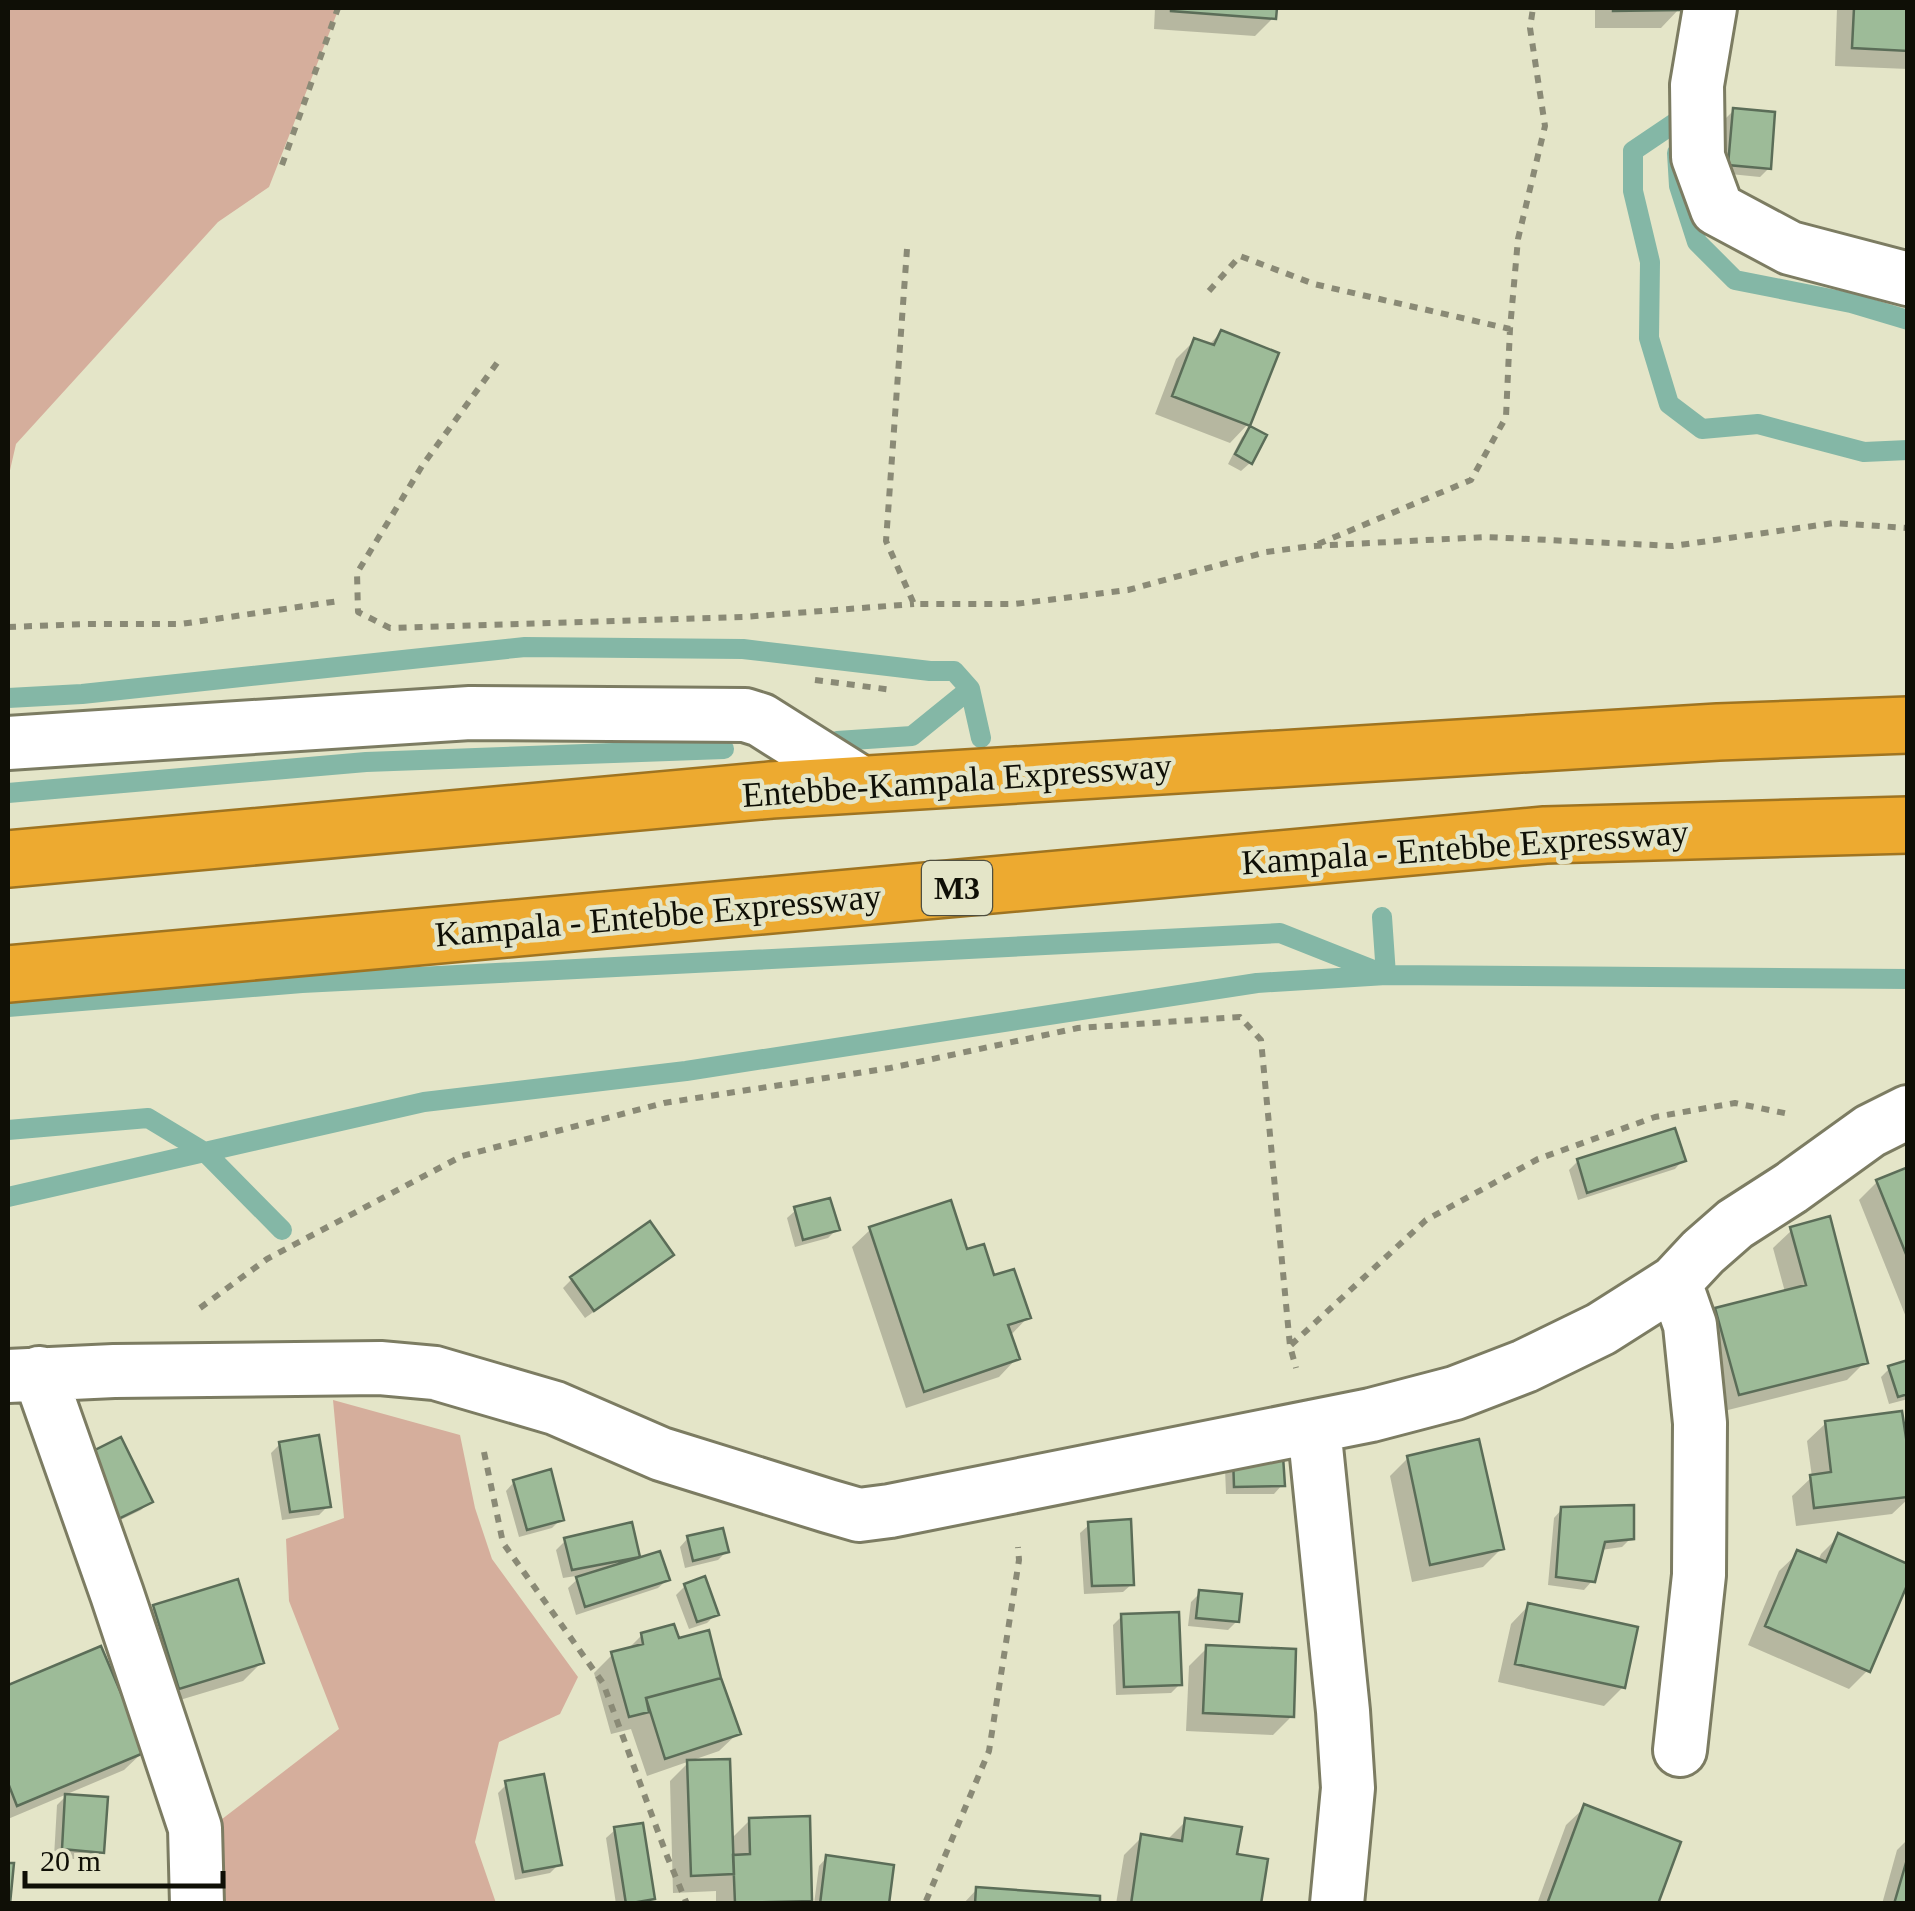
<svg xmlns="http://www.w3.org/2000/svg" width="1915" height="1911" font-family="'Times New Roman',serif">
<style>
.green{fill:#d5ae9c}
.shadow{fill:#0003}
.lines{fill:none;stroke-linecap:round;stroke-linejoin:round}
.stream{stroke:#84b7a6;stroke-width:20}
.building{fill:#9dbb98;stroke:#5b6d58;stroke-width:2.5}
.street-casing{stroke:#7c7c62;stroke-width:58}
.highway-casing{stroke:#9f7421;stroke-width:60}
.path{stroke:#8a8a76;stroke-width:6;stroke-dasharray:8 8;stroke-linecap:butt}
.street{stroke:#fff;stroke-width:52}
.highway{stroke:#edaa30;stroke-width:55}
.labels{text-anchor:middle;stroke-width:9;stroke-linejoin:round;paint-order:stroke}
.shield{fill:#e4e5c8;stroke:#4f4f40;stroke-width:2.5}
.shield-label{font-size:32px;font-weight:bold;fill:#0f0f06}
.street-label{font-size:35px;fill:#0f0f06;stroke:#e4e5c8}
</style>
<rect width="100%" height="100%" fill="#e4e5c8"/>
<!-- green -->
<path class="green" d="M 8,8 L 339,8 L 269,187 L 218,222 L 16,444 L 8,479 Z
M 333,1400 L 460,1435 L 475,1508 L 492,1559 L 578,1677 L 560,1714 L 499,1742 L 475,1842 L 496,1903 L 211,1904 L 213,1826 L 339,1729 L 289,1601 L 286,1539 L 344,1518 Z"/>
<!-- shadow -->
<path class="shadow" d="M 1155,8 L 1274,8 L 1273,18 L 1255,36 L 1154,29 Z
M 1595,8 L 1679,8 L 1679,9 L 1661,28 L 1595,28 Z
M 1837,8 L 1908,8 L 1908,69 L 1835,66 Z
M 1734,110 L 1769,168 L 1760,177 L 1720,173 L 1725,119 Z
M 1221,332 L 1248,424 L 1230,443 L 1155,414 L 1176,359 L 1194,341 L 1208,346 Z
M 1251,429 L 1250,463 L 1241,471 L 1228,464 L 1242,437 Z
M 1683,1160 L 1675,1169 L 1578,1200 L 1569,1170 L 1578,1161 Z
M 1908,1169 L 1908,1322 L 1859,1200 L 1877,1182 Z
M 796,1210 L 837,1229 L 828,1238 L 795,1247 L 787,1218 Z
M 871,1229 L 966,1253 L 1028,1317 L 1010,1336 L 1017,1358 L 999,1377 L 906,1408 L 852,1247 Z
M 1792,1230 L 1865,1362 L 1847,1380 L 1720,1412 L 1698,1328 L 1716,1310 L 1785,1292 L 1773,1248 Z
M 662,1263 L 585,1318 L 563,1288 L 572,1279 Z
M 1908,1362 L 1908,1399 L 1889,1404 L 1881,1377 L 1890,1368 Z
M 1826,1423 L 1908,1470 L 1908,1499 L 1892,1514 L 1796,1526 L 1792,1496 L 1812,1477 L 1807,1441 Z
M 280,1444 L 328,1506 L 319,1515 L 282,1520 L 271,1453 Z
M 85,1458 L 150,1501 L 141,1510 L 106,1527 Z
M 1408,1458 L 1501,1549 L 1483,1567 L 1412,1582 L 1390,1476 Z
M 1234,1459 L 1282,1485 L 1274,1494 L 1226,1494 L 1225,1468 Z
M 514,1482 L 561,1519 L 552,1528 L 519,1537 L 506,1491 Z
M 1562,1509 L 1631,1538 L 1622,1547 L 1601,1550 L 1592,1581 L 1584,1590 L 1548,1585 L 1554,1518 Z
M 630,1525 L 638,1561 L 667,1580 L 658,1588 L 576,1615 L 568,1588 L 582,1575 L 563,1578 L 556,1550 L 565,1541 Z
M 1089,1525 L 1132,1584 L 1123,1592 L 1084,1594 L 1080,1533 Z
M 1839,1536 L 1868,1670 L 1849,1689 L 1748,1645 L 1779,1571 L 1798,1553 L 1818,1561 L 1821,1554 Z
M 688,1538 L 727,1551 L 718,1560 L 685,1568 L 680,1547 Z
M 685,1586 L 716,1614 L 707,1623 L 689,1629 L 676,1595 Z
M 1200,1593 L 1237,1621 L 1228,1630 L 1188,1626 L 1191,1602 Z
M 1529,1605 L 1623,1687 L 1604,1706 L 1498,1682 L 1511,1624 Z
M 154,1607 L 261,1663 L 243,1681 L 160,1706 L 136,1625 Z
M 1122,1616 L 1180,1684 L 1171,1693 L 1116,1695 L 1113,1625 Z
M 642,1635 L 677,1641 L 738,1733 L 719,1751 L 690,1761 L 730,1840 L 750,1820 L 810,1900 L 807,1904 L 716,1904 L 716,1891 L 673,1893 L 670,1781 L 690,1761 L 647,1776 L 631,1729 L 611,1734 L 594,1673 L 613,1654 L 626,1651 Z
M 1207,1648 L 1292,1716 L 1273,1735 L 1186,1731 L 1189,1666 Z
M 99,1649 L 143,1752 L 124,1770 L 8,1819 L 8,1688 Z
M 507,1784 L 559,1864 L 550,1873 L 515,1880 L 498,1793 Z
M 66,1796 L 101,1852 L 93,1861 L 54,1857 L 57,1805 Z
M 1585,1807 L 1655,1904 L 1537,1904 L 1566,1825 Z
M 1186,1821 L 1234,1856 L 1258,1904 L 1116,1904 L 1124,1855 L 1142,1837 L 1166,1841 Z
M 615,1830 L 652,1898 L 647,1904 L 616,1904 L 606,1838 Z
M 1908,1839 L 1908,1904 L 1882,1904 L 1897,1850 Z
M 827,1857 L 886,1904 L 814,1904 L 819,1866 Z
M 977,1889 L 1097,1904 L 963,1904 Z"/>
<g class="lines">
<!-- stream -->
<path class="stream" d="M 1676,122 L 1633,151 L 1633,191 L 1650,262 L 1649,338 L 1669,404 L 1702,429 L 1758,424 L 1864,452 L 1908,450
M 1677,153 L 1679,186 L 1697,242 L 1735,280 L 1851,303 L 1908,320
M 8,698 L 82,694 L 525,647 L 743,649 L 930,671 L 954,671 L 970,689 L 981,738
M 837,741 L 912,736 L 970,689
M 8,793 L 366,762 L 724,749
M 8,1007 L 302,983 L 1280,933 L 1386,975 L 1382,917
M 8,1130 L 148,1118 L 206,1153 L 282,1230
M 8,1197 L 424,1102 L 686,1071 L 1257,983 L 1386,975 L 1908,979"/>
</g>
<!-- building -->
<path class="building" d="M 1171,8 L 1277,8 L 1276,19 L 1171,11 Z
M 1613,8 L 1682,8 L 1682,10 L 1613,11 Z
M 1854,8 L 1908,8 L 1908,51 L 1852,48 Z
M 1733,108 L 1775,112 L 1771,169 L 1728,165 Z
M 1221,330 L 1279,353 L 1250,426 L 1172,396 L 1194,338 L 1214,345 Z
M 1250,426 L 1267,435 L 1252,464 L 1235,454 Z
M 1675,1128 L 1686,1161 L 1587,1193 L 1577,1159 Z
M 1908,1167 L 1908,1259 L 1876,1180 Z
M 830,1198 L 840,1230 L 803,1240 L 794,1207 Z
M 951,1200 L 967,1249 L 984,1244 L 994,1275 L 1014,1269 L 1031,1318 L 1008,1325 L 1020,1359 L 924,1392 L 869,1227 Z
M 1830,1216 L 1868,1363 L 1739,1395 L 1715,1308 L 1806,1285 L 1790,1227 Z
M 650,1221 L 674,1255 L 594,1311 L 570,1277 Z
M 1908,1360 L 1908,1394 L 1898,1397 L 1888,1366 Z
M 1902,1411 L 1908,1451 L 1908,1497 L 1814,1508 L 1810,1475 L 1831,1472 L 1825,1421 Z
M 319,1435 L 331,1507 L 290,1512 L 279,1442 Z
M 121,1437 L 153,1502 L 116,1520 L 83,1456 Z
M 1479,1439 L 1504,1549 L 1430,1565 L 1407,1456 Z
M 1233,1456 L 1283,1456 L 1285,1486 L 1234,1487 Z
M 551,1469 L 564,1520 L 527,1530 L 513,1480 Z
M 1634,1505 L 1634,1539 L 1605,1542 L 1595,1582 L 1556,1577 L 1561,1507 Z
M 1131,1519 L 1134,1585 L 1092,1586 L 1088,1522 Z
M 632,1522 L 640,1557 L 572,1570 L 564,1538 Z
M 723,1528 L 729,1552 L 693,1561 L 687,1536 Z
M 1838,1533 L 1908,1564 L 1908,1583 L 1870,1672 L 1765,1626 L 1797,1550 L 1826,1562 Z
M 660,1551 L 670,1580 L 585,1607 L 576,1577 Z
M 705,1576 L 719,1615 L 697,1622 L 684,1584 Z
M 238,1579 L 264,1663 L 179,1689 L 153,1605 Z
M 1199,1590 L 1242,1594 L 1239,1622 L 1196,1618 Z
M 1528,1603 L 1638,1627 L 1625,1688 L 1515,1664 Z
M 1179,1612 L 1182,1685 L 1124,1687 L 1121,1614 Z
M 674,1624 L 679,1638 L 709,1630 L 721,1678 L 646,1698 L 649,1712 L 629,1717 L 611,1652 L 643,1644 L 641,1633 Z
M 1206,1645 L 1296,1649 L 1294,1717 L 1203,1713 Z
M 101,1646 L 146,1752 L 17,1806 L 8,1783 L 8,1685 Z
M 721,1678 L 741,1734 L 665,1759 L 646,1698 Z
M 730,1759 L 734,1874 L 691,1876 L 687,1760 Z
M 544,1774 L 562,1865 L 523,1872 L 505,1781 Z
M 65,1794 L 108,1797 L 104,1853 L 62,1849 Z
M 1584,1804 L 1681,1842 L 1658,1904 L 1547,1904 Z
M 810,1816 L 812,1901 L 735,1903 L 733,1855 L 750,1854 L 749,1818 Z
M 1185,1818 L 1242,1827 L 1237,1854 L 1268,1859 L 1261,1904 L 1131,1904 L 1141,1834 L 1182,1841 Z
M 643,1823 L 655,1899 L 626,1904 L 614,1827 Z
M 826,1855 L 894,1865 L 889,1904 L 820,1904 Z
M 1908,1856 L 1908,1904 L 1894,1904 Z
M 8,1863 L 14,1863 L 10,1904 L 8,1904 Z
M 976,1887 L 1100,1896 L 1100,1904 L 975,1904 Z"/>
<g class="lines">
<!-- street casing -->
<g class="street-casing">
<path id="street" d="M 1710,8 L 1697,85 L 1698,157 L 1717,209 L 1790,248 L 1908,279
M 8,743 L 470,713 L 745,715 L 761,720 L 864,785
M 1675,1282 L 1690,1325 L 1700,1423 L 1699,1575 L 1680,1750
M 39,1373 L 117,1594 L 195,1828 L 197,1904
M 8,1376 L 114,1371 L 380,1368 L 435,1373 L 555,1408 L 661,1454 L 828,1506 L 859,1515 L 890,1511 L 1371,1415 L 1455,1393 L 1525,1366 L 1601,1329 L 1675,1282 L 1703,1252 L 1735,1224 L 1791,1188 L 1870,1131 L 1908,1112
M 1314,1427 L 1343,1711 L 1348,1788 L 1337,1904"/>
</g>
<!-- highway casing -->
<g class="highway-casing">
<path id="highway" d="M 8,859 L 771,790 L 1718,732 L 1908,725
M 8,974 L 1545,835 L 1908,825"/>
</g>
<!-- path -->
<path class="path" d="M 282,165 L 338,8
M 907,249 L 886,541 L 914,604 L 1015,604 L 1128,590 L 1266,552 L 1312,546 L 1486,537 L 1673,546 L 1834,523 L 1908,528
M 1209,291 L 1240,256 L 1314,284 L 1510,329
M 497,363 L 422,466 L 357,573 L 358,612 L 390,628 L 743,617 L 914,604
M 1318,544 L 1471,480 L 1506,417 L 1510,329 L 1518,239 L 1545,126 L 1530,28 L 1533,8
M 8,627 L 87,624 L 181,624 L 339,601
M 815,680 L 893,690
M 200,1308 L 267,1259 L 462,1156 L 664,1103 L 890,1068 L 1078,1028 L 1240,1017 L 1261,1040 L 1290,1346 L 1296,1368
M 1291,1345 L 1426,1220 L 1538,1159 L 1655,1117 L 1735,1103 L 1789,1114
M 484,1452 L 503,1543 L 603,1683 L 667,1856 L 687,1904
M 926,1901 L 989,1751 L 1019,1560 L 1018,1547"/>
<!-- street -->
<use href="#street" class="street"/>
<!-- highway -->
<use href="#highway" class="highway"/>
</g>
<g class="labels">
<!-- shield labels -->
<rect class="shield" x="922" y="861" width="70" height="54" rx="8"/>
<g class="shield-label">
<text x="957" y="899">M3</text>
</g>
<!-- street labels -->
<g class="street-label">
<text transform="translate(957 780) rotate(-4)" y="12">Entebbe-Kampala Expressway</text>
<text transform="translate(1465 847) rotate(-4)" y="12">Kampala - Entebbe Expressway</text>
<text transform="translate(658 915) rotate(-5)" y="12">Kampala - Entebbe Expressway</text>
</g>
</g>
<!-- border -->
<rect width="1915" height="1911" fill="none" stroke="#0f0f06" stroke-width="20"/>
<!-- scale -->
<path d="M25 1871v15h198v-15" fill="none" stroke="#0f0f06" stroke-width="5"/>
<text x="40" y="1871" font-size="30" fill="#0f0f06" stroke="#e4e5c8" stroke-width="8" paint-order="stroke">20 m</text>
</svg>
